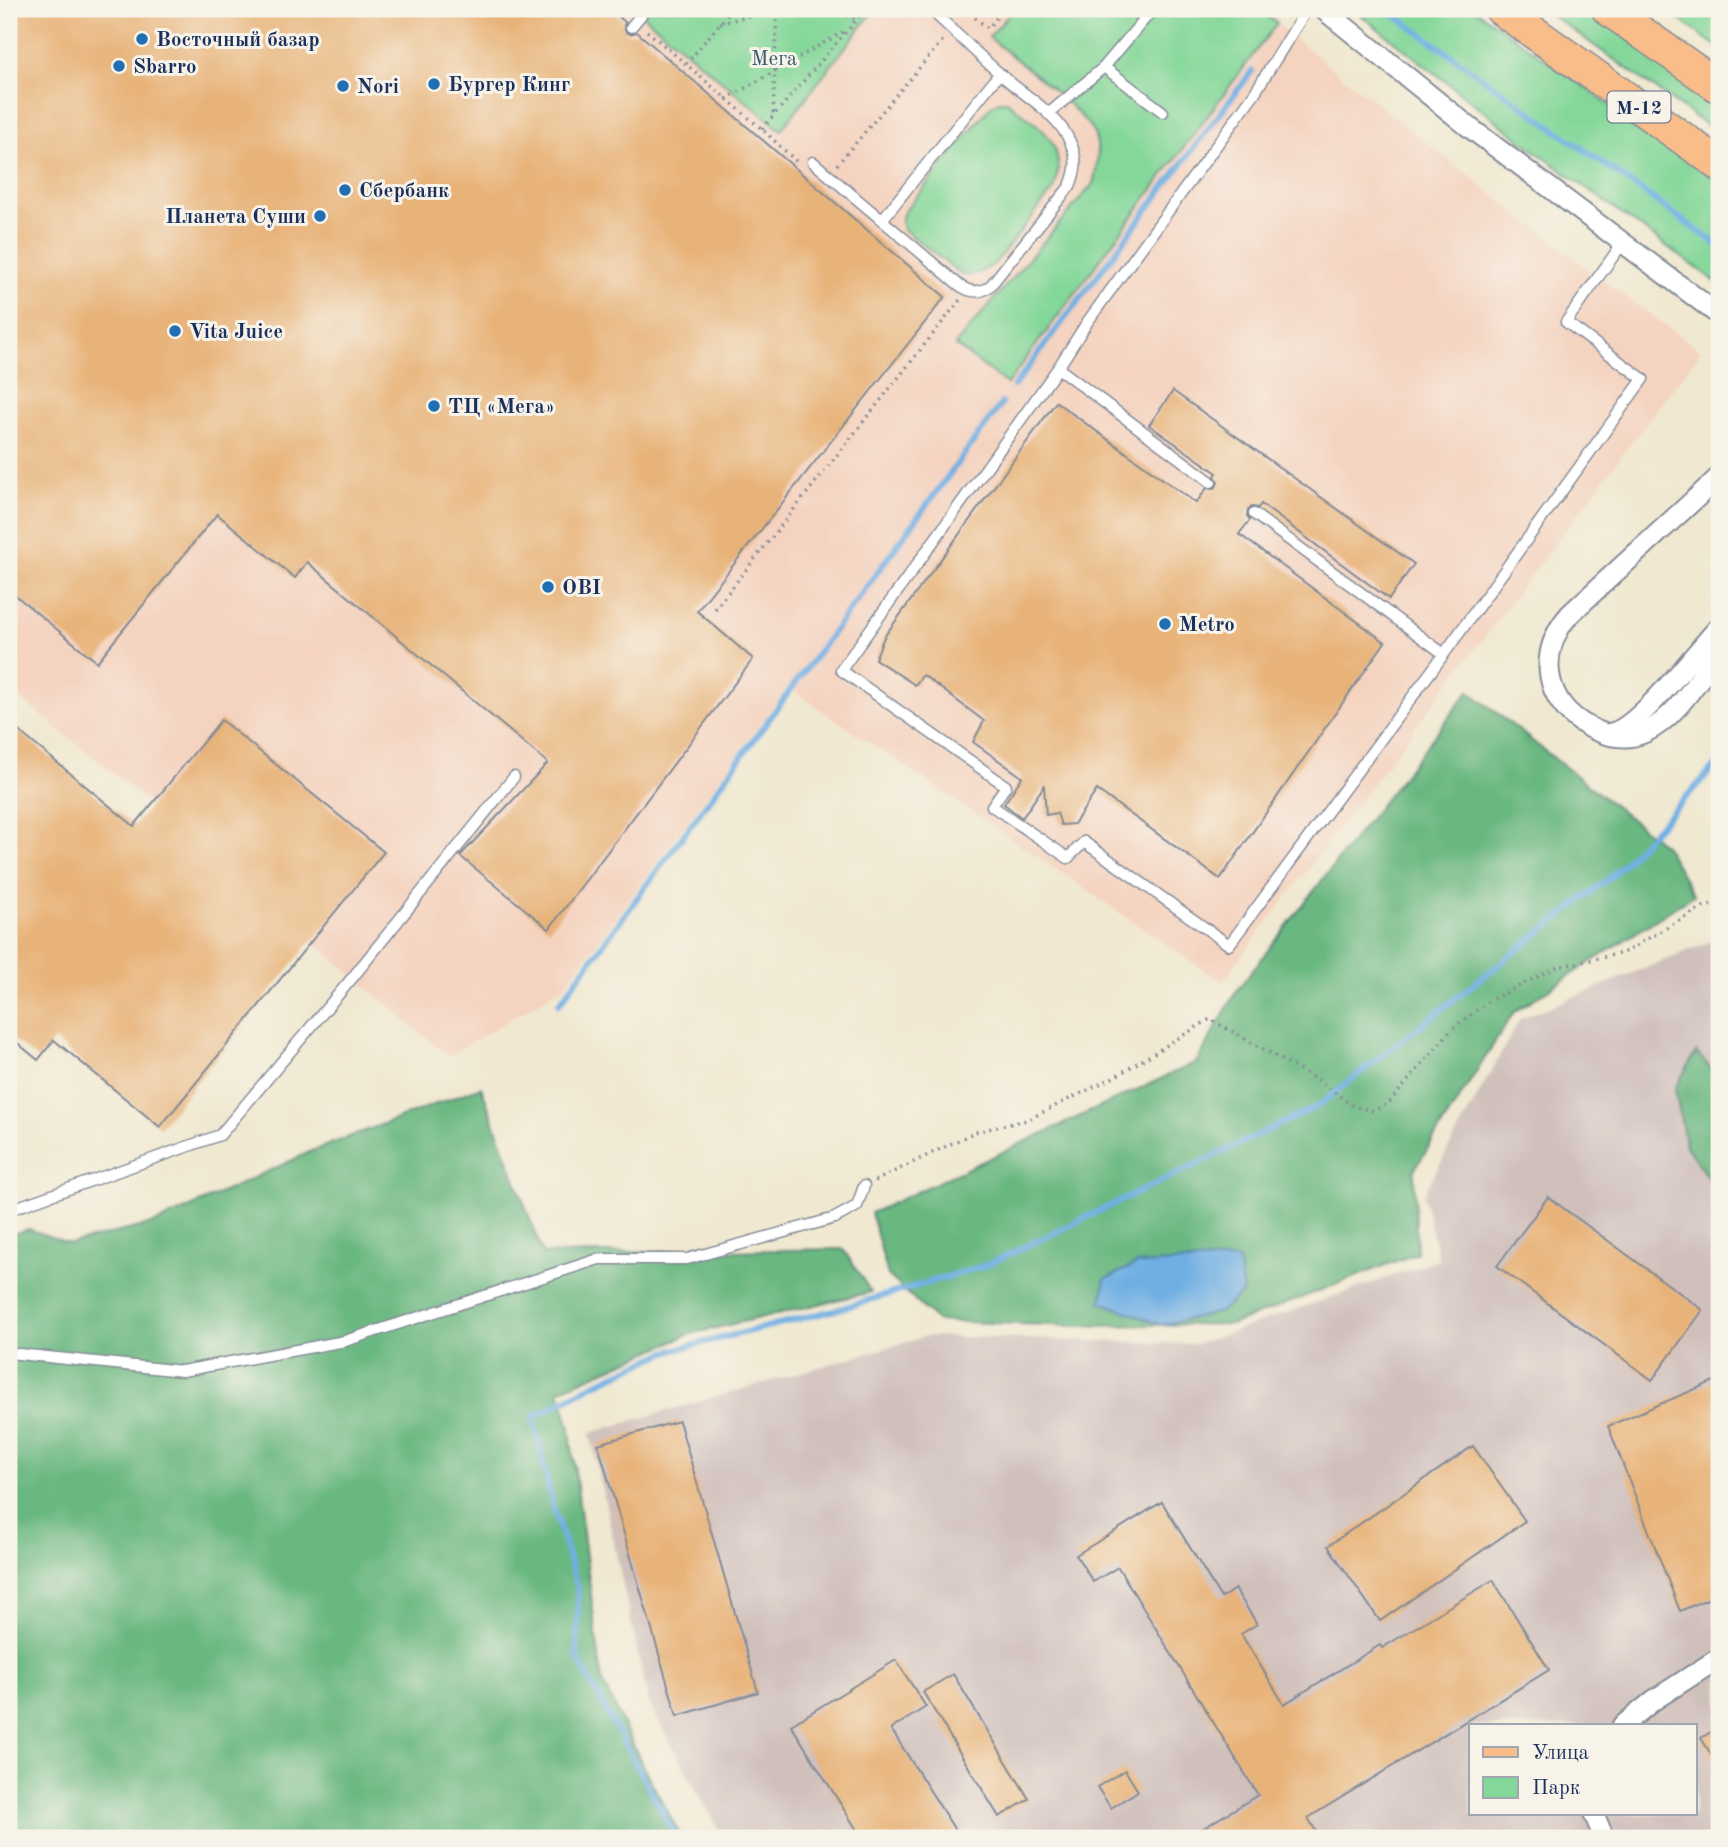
<svg xmlns="http://www.w3.org/2000/svg" width="1728" height="1847" font-family="'Old Standard TT',serif">
<style>
.built{fill:#f4d3c0}
.industrial{fill:#d0c0bc;fill-rule:evenodd}
.green{fill:#83d799;stroke:#4f837c;stroke-width:2}
.forest{fill:#6ab881;stroke:#427470;stroke-width:2}
.water{fill:#70afe3;stroke:#466fa0;stroke-width:2}
.lines{fill:none;stroke-linecap:round;stroke-linejoin:round}
.stream{stroke:#70afe3;stroke-width:6}
.building{fill:#e8b379}
.lane-casing{stroke:#868c97;stroke-width:13}
.street-casing{stroke:#868c97;stroke-width:23}
.primary-casing{stroke:#868c97;stroke-width:35}
.path{stroke:#868c97;stroke-width:3.5;stroke-dasharray:2 5;stroke-linecap:butt}
.lane{stroke:#fff;stroke-width:10}
.street{stroke:#fff;stroke-width:19}
.primary{stroke:#f8bd89;stroke-width:32}
.poi-dot{fill:#1f6fb2;stroke:#f7f3e8;stroke-width:2.5}
.labels{text-anchor:middle;stroke-width:6;stroke-linejoin:round;paint-order:stroke}
.shield{fill:#f7f3e8;stroke:#5d6a87;stroke-width:2}
.shield-label{font-size:19px;font-weight:bold;fill:#1b2f5e}
.poi-label{font-size:21px;font-weight:bold;fill:#1b2f5e;stroke:#f7f3e8;text-anchor:start}
.park-label{font-size:21px;fill:#35596d;stroke:#f7f3e8}
</style>
<rect width="100%" height="100%" fill="#f7f3e8"/>
<filter id="ink" filterUnits="userSpaceOnUse"><feTurbulence type="fractalNoise" baseFrequency=".0143" numOctaves="2"/><feDisplacementMap in="SourceGraphic" scale="14" xChannelSelector="R" yChannelSelector="G"/><feConvolveMatrix kernelMatrix="1 2 1 2 8 2 1 2 1" color-interpolation-filters="sRGB"/></filter>
<filter id="wash" filterUnits="userSpaceOnUse"><feTurbulence type="fractalNoise" baseFrequency=".00686" numOctaves="4" result="noise"/><feDisplacementMap in="SourceGraphic" scale="28" xChannelSelector="R" yChannelSelector="G"/><feGaussianBlur stdDeviation="1.57" result="paint"/><feColorMatrix in="noise" values="0 0 0 0 0 0 0 0 0 0 0 0 0 0 0 0 0 1.4 0 .05"/><feComposite in="paint" operator="in"/></filter>
<g filter="url(#wash)">
<rect width="100%" height="100%" fill="#f0e8d0"/>
<!-- built -->
<path class="built" d="M 9,9 L 1280,9 L 1277,23 L 1290,35 L 1598,277 L 1701,351 L 1222,982 L 788,687 L 564,987 L 448,1056 L 145,799 L 9,689 Z"/>
<!-- industrial -->
<path class="industrial" d="M 1719,938 L 1719,1838 L 723,1838 L 649,1704 L 590,1433 L 928,1336 L 1197,1344 L 1439,1260 L 1423,1195 L 1520,1019 ZM 1471,1726 L 1695,1726 L 1695,1814 L 1471,1814 Z"/>
<!-- green -->
<path class="green" d="M 635,9 L 875,9 L 781,130 Z
M 1014,9 L 1257,9 L 1277,23 L 1007,384 L 955,345 L 1093,184 C 1096,169 1101,152 1095,136 C 1085,110 1013,58 989,37 Z
M 1353,9 L 1474,9 L 1719,182 L 1719,284 L 1531,148 Z
M 1543,9 L 1587,9 L 1719,103 L 1719,134 Z
M 1665,9 L 1706,9 L 1719,18 L 1719,48 Z
M 999,101 L 1007,101 C 1039,128 1069,140 1054,189 L 995,263 C 984,271 975,276 962,275 L 903,229 L 901,220 L 904,212 L 990,107 Z"/>
<!-- forest -->
<path class="forest" d="M 1469,691 L 1665,846 L 1694,895 L 1514,1012 L 1414,1170 L 1417,1253 L 1233,1324 L 1078,1326 L 937,1321 L 888,1275 L 871,1213 L 1197,1062 L 1237,990 Z
M 1696,1052 L 1719,1078 L 1719,1186 L 1714,1187 L 1686,1146 L 1675,1089 Z
M 481,1087 L 543,1254 L 843,1249 L 871,1292 L 690,1334 L 559,1390 L 569,1424 L 602,1681 L 649,1778 L 682,1838 L 9,1838 L 9,1235 L 29,1229 L 70,1244 L 156,1223 L 312,1151 Z"/>
<!-- water -->
<path class="water" d="M 1238,1259 L 1243,1292 L 1220,1312 L 1162,1325 L 1101,1302 L 1105,1279 L 1137,1264 Z"/>
<g class="lines">
<!-- stream -->
<path class="stream" d="M 1386,9 L 1719,246
M 1014,386 L 1252,71
M 559,1004 L 1002,403
M 677,1838 L 577,1658 L 578,1589 L 552,1503 L 533,1417 L 595,1384 L 666,1352 L 839,1309 L 987,1265 L 1318,1106 L 1612,876 L 1719,762"/>
</g>
<g id="blocks">
<!-- building -->
<path class="building" d="M 9,9 L 609,9 L 625,22 L 624,26 L 626,32 L 630,34 L 637,32 L 945,297 L 697,611 L 753,659 L 549,929 L 460,856 L 548,763 L 307,562 L 295,578 L 217,514 L 97,662 L 9,590 Z
M 1173,391 L 1414,564 L 1389,599 L 1261,504 L 1258,508 L 1252,507 L 1248,510 L 1247,516 L 1250,520 L 1239,534 L 1385,642 L 1220,879 L 1097,790 L 1074,824 L 1061,825 L 1057,813 L 1046,815 L 1044,786 L 1022,818 L 1004,804 L 1022,777 L 973,742 L 984,721 L 923,675 L 915,685 L 875,659 L 884,637 L 1056,402 L 1196,503 L 1207,488 L 1211,489 L 1216,487 L 1218,482 L 1215,476 L 1217,473 L 1149,425 Z
M 221,720 L 384,852 L 160,1127 L 54,1040 L 38,1060 L 9,1036 L 9,723 L 134,826 Z
M 1548,1197 L 1703,1310 L 1652,1380 L 1497,1266 Z
M 1719,1379 L 1719,1594 L 1680,1611 L 1608,1426 Z
M 679,1421 L 758,1692 L 677,1716 L 598,1444 Z
M 1473,1446 L 1525,1521 L 1380,1621 L 1328,1546 Z
M 1162,1502 L 1221,1598 L 1235,1589 L 1257,1624 L 1241,1634 L 1284,1704 L 1380,1645 L 1382,1648 L 1493,1580 L 1549,1670 L 1308,1818 L 1320,1838 L 1187,1838 L 1258,1795 L 1118,1567 L 1093,1582 L 1076,1555 Z
M 896,1660 L 926,1707 L 891,1729 L 960,1838 L 862,1838 L 791,1725 Z
M 953,1674 L 1029,1799 L 999,1817 L 923,1692 Z
M 1719,1727 L 1719,1767 L 1701,1738 Z
M 1125,1770 L 1138,1791 L 1111,1808 L 1097,1787 Z"/>
</g>
</g>
<g filter="url(#ink)">
<use href="#blocks" fill-opacity="0" stroke="#868c97" stroke-width="2"/>
<g class="lines">
<!-- lane casing -->
<g class="lane-casing">
<path id="lane" d="M 631,27 L 646,9
M 1104,67 L 1163,112
M 1048,114 L 1104,67 L 1153,9
M 813,162 L 959,285 C 970,293 981,294 991,285 L 1070,186 C 1076,171 1078,160 1071,144 C 1058,112 1022,95 998,72 C 975,52 953,30 930,9
M 882,220 L 999,74
M 1058,368 L 841,670 L 1006,786 L 992,806 L 1068,858 L 1084,842 L 1229,945 L 1444,654
M 1211,482 L 1058,368 L 1088,321 L 1254,94 L 1307,9
M 1254,514 L 1444,654 L 1643,379 L 1566,322 L 1622,244
M 9,1210 L 220,1135 L 353,977 L 514,777
M 9,1353 L 182,1371 L 345,1341 L 599,1259 L 687,1259 L 835,1218 L 857,1206 L 864,1186"/>
</g>
<!-- street casing -->
<g class="street-casing">
<path id="street" d="M 1323,9 L 1469,127 L 1719,315
M 1719,477 L 1570,614 C 1536,652 1544,703 1589,727 C 1608,737 1626,741 1646,732 C 1677,717 1698,679 1719,653
M 1611,733 C 1638,729 1698,649 1719,627
M 1622,1726 L 1654,1700 L 1719,1658
M 1594,1814 L 1604,1838"/>
</g>
<!-- primary casing -->
<g class="primary-casing">
<path id="primary" d="M 1501,9 L 1719,164
M 1608,9 L 1719,87"/>
</g>
<!-- path -->
<path class="path" d="M 826,9 L 856,19
M 964,9 L 988,28 L 1004,9
M 720,23 L 777,9 L 773,116
M 647,31 L 762,129 L 799,164
M 686,64 L 732,9
M 726,99 L 843,32
M 762,129 L 866,9
M 837,165 L 943,40
M 715,609 L 960,300
M 875,1181 L 975,1132 L 1027,1120 L 1116,1076 L 1210,1019 L 1316,1079 L 1353,1106 L 1373,1111 L 1388,1104 L 1452,1029 L 1487,1002 L 1557,967 L 1623,953 L 1703,907 L 1719,903"/>
<!-- lane -->
<use href="#lane" class="lane"/>
<!-- street -->
<use href="#street" class="street"/>
<!-- primary -->
<use href="#primary" class="primary"/>
</g>
</g>
<!-- markers -->
<g class="poi-dot">
<circle cx="142" cy="39" r="7"/>
<circle cx="119" cy="66" r="7"/>
<circle cx="434" cy="84" r="7"/>
<circle cx="343" cy="86" r="7"/>
<circle cx="345" cy="190" r="7"/>
<circle cx="320" cy="216" r="7"/>
<circle cx="175" cy="331" r="7"/>
<circle cx="434" cy="406" r="7"/>
<circle cx="548" cy="587" r="7"/>
<circle cx="1165" cy="624" r="7"/>
</g>
<g class="labels">
<!-- shield labels -->
<rect class="shield" x="1607.5" y="91.5" width="63" height="31" rx="5"/>
<g class="shield-label">
<text x="1639" y="114">М-12</text>
</g>
<!-- poi labels -->
<g class="poi-label">
<text x="156" y="46">Восточный базар</text>
<text x="133" y="73">Sbarro</text>
<text x="448" y="91">Бургер Кинг</text>
<text x="357" y="93">Nori</text>
<text x="359" y="197">Сбербанк</text>
<text x="306" y="223" text-anchor="end">Планета Суши</text>
<text x="189" y="338">Vita Juice</text>
<text x="448" y="413">ТЦ «Мега»</text>
<text x="562" y="594">OBI</text>
<text x="1179" y="631">Metro</text>
</g>
<!-- park labels -->
<g class="park-label">
<text x="774" y="65">Мега</text>
</g>
</g>
<!-- margin -->
<rect width="1728" height="1847" fill="none" stroke="#f7f3e8" stroke-width="35"/>
<!-- legend -->
<rect x="1469" y="1724" width="228" height="91" fill="#f7f3e8" stroke="#9fa5b1" stroke-width="2"/>
<rect x="1483" y="1747" width="35" height="10" fill="#f8bd89" stroke="#9fa5b1" stroke-width="2"/>
<text x="1532" y="1759" font-size="21" fill="#1b2f5e">Улица</text>
<rect x="1483" y="1777" width="35" height="21" fill="#83d799" stroke="#9fa5b1" stroke-width="2"/>
<text x="1532" y="1794" font-size="21" fill="#1b2f5e">Парк</text>
</svg>
